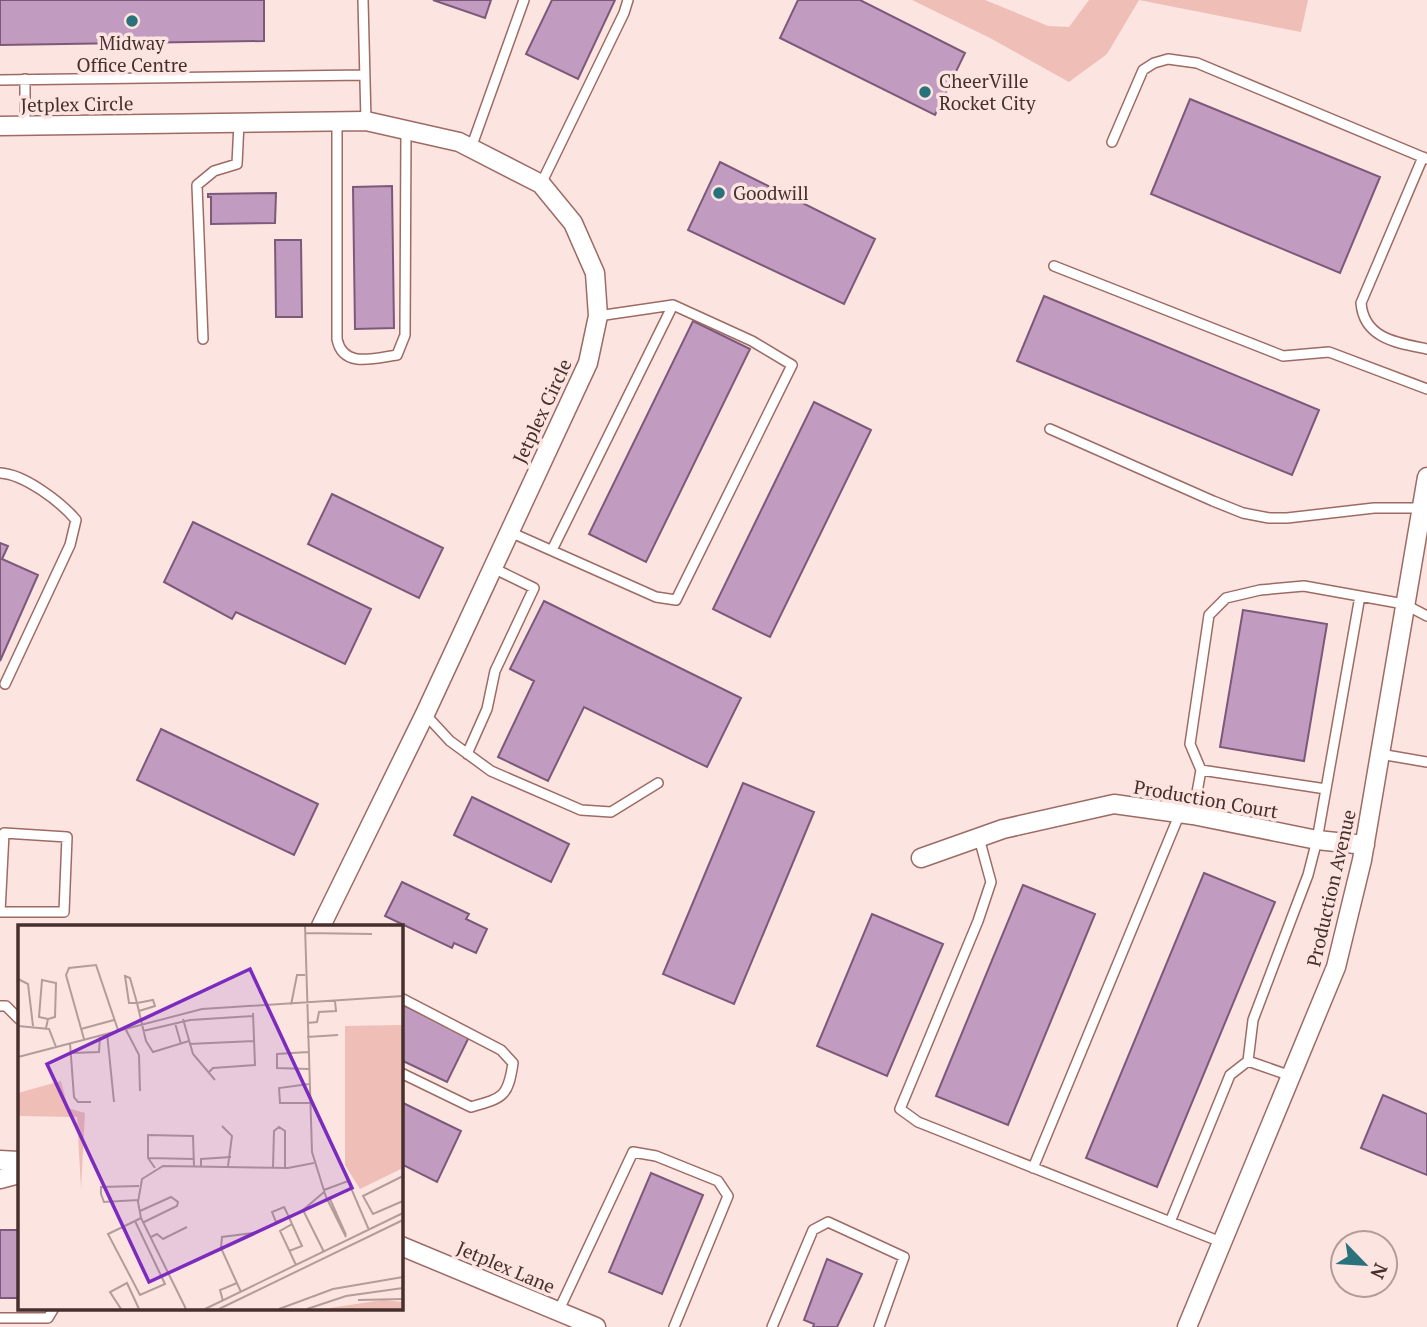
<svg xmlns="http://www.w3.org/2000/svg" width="1427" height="1327" font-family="'PT Serif',serif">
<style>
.green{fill:#eebeb7}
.building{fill:#c29cc0;stroke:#7c597a;stroke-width:2}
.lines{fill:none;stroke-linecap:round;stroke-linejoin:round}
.service-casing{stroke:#9d6b64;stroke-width:12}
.minor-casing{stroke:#9d6b64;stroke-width:21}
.service{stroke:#fff;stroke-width:9}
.minor{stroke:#fff;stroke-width:18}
.poi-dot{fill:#29717b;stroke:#fce4e1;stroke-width:2.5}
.labels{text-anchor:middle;stroke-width:7;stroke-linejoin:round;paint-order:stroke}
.poi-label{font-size:19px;fill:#462f2c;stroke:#fce4e1;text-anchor:start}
.street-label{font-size:19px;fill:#462f2c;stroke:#fce4e1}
.inset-road{fill:none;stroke:#b39c99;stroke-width:2}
.view{fill:#7b2cbf;fill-opacity:0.15;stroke:#7b2cbf;stroke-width:3.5}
.inset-edge{fill:none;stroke:#462f2c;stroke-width:3.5}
</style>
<rect width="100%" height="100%" fill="#fce4e1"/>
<!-- green -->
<path class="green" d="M 912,0 L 985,0 L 1048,26 L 1069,27 L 1089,0 L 1308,0 L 1301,32 L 1139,0 L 1107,54 L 1069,82 L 990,38 Z"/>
<!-- building -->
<path class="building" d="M 0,0 L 264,0 L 264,41 L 0,45 Z
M 433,0 L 491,0 L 485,18 Z
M 552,0 L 615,0 L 578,79 L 526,54 Z
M 798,0 L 860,0 L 965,53 L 935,115 L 780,38 Z
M 1190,99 L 1380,177 L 1340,273 L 1151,194 Z
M 720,162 L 875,239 L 844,304 L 688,230 Z
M 392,186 L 394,328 L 355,329 L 353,187 Z
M 276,193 L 275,223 L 211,224 L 211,197 L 208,197 L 208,194 Z
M 275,240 L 301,240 L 302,317 L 276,317 Z
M 1044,296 L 1319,410 L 1292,475 L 1017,361 Z
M 693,321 L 750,349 L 646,562 L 589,534 Z
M 814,402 L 871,430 L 770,637 L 713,609 Z
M 332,494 L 443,548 L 419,598 L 308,544 Z
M 193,522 L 371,609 L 345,664 L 236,612 L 232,619 L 164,582 Z
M 0,543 L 8,546 L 2,559 L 38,575 L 0,661 Z
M 544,601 L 741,698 L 707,767 L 584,707 L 548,781 L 498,757 L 534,681 L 510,669 Z
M 1243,610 L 1327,624 L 1304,761 L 1220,747 Z
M 161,729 L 318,804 L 294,855 L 137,780 Z
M 743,783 L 814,812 L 734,1004 L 663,974 Z
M 472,797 L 569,844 L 551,882 L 454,835 Z
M 1204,873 L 1275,902 L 1157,1187 L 1086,1158 Z
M 402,882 L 469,914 L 466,919 L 487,929 L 476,953 L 454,943 L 452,948 L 385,916 Z
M 1023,885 L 1095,914 L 1008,1125 L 936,1096 Z
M 872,914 L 943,944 L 887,1076 L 817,1046 Z
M 401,1004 L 469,1037 L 447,1082 L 401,1060 Z
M 1383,1095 L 1427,1114 L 1427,1175 L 1361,1148 Z
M 401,1102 L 461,1131 L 437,1182 L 401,1164 Z
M 651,1173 L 703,1195 L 662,1294 L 609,1272 Z
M 0,1230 L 19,1230 L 19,1298 L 0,1298 Z
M 827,1259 L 862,1274 L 837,1327 L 813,1327 L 814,1324 L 804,1320 Z"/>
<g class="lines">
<!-- service casing -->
<g class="service-casing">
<path id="service" d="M 363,0 L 366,121
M 25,79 L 25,126
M 0,80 L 365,75
M 337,121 L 337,339 C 343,369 375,358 397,355 L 405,335 L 406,130
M 1112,142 L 1143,70 L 1154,63 L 1168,59 L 1197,63 L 1427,159
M 471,148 L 524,0
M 1423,157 L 1361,303 C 1364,339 1398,343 1427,349
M 541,184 L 624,13 L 628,0
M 1054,266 L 1283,356 L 1329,352 L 1427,389
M 203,339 L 197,185 L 214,171 L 237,164 L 239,123
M 1050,429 L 1213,501 L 1243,513 L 1269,518 L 1287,518 L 1374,508 L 1421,508
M 0,473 C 24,474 61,502 76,520 L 70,545 L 5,684
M 510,532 L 656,597 L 676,600 L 792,365 L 752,341 L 673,305 L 598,316
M 552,550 L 673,305
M 425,714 L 450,741 L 491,771 L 581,810 L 611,812 L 658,783
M 467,754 L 487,709 L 495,671 L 534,588 L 493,568
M 1380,754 L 1427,762
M 1201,770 L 1326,789
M 1193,815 L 1201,770 L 1190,744 L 1209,615 L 1226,598 L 1260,590 L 1304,586 L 1404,604 L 1427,616
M 4,833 L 67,837 L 64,912 L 0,912 Z
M 979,838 L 991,882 L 978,921 L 900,1109 L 918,1122 L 1221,1242
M 401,998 L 501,1050 L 513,1063 C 508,1097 503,1098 471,1107 L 401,1073
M 0,1006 L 6,1006 L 19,1019
M 1248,1061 L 1291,1076
M 1033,1168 L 1180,813
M 1170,1222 L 1230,1075 L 1248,1061 L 1253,1020 L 1308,875 L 1317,840 L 1360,596
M 558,1312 L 633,1152 L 656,1156 L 718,1181 L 728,1196 L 674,1327
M 0,1318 L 48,1318 L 54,1308
M 772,1327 L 813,1230 L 828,1222 L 904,1257 L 879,1327"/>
</g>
<!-- minor casing -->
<g class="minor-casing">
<path id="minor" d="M 0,126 L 366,121 L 459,142 L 541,184 L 573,223 L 595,273 L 598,316 L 588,363 L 425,714 L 321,926
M 921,858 L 1003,829 L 1114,804 L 1193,815 L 1317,840 L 1365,845
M 0,1160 L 19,1161
M 0,1179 L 19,1174
M 401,1246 L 596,1327
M 1187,1327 L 1336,967 L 1362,860 L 1427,477"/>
</g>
<!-- service -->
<use href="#service" class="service"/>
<!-- minor -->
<use href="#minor" class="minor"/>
</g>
<!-- markers -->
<g class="poi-dot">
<circle cx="132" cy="21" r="7"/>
<circle cx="925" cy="92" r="7"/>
<circle cx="719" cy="193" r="7"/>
</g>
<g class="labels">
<!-- poi labels -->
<g class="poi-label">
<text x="132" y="50" text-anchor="middle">Midway<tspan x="132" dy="22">Office Centre</tspan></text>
<text x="939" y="88">CheerVille<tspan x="939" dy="22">Rocket City</tspan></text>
<text x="733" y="200">Goodwill</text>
</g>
<!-- street labels -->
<g class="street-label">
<text transform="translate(77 104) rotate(-1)" y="7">Jetplex Circle</text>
<text transform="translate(542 411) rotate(-65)" y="7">Jetplex Circle</text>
<text transform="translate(1206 799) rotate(10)" y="7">Production Court</text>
<text transform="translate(1331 888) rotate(-77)" y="7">Production Avenue</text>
<text transform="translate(506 1267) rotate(23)" y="7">Jetplex Lane</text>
</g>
</g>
<!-- overview -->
<g transform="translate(18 925)">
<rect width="385" height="385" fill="#fce4e1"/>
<path d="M 385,100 L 385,243 L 342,264 L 327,240 L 327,101 ZM 43,156 L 50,183 L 67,188 L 63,264 L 59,192 L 0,191 L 0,168 ZM 365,375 L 385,377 L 385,384 L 305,384 Z" fill="#eebeb7"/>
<path class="inset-road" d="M 287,1 L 294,227 L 308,272 L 328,312M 287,8 L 354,9M 107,51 L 112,53 L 119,78 L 111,78 ZM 0,54 L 10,59 L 15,101M 273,80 L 279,50 L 287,50M 121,86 L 137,81 L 135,75 L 119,78 L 128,116 L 135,127 L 171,116M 165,94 L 175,129 L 197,155M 157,98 L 163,119M 289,98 L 299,97 L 301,87 L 318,86 L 317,76M 0,101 L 31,104 L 38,122M 28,103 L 30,94 L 37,92 L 38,58 L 24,55 L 21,92 L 30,94M 107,103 L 121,130 L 122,166M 63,104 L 96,95M 125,106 L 172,95 L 235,91M 89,108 L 96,177M 289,112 L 320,110M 66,114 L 48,50 L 51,43 L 78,40 L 100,105M 52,118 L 56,172 L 60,177 L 73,177M 171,119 L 236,116M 290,127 L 259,129 L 259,143 L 291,144M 54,128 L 81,127 L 82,110M 0,132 L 184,84 L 385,71M 190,148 L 195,143 L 237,140 L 235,88M 291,159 L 261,163 L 262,178 L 292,178M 204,201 L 214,211 L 210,241M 130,233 L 176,234M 183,241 L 183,234 L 213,232M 255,242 L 256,206 L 261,202 L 267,206 L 267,242M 137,243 L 130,233 L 130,210 L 175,211 L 176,241M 385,251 L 345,271 L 355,289 L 385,276M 306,265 L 330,256 L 351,305M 311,272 L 328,310M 120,275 L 86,277 L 83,269 L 83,262 L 121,261M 266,282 L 271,292 L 258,297 L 254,287 ZM 122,286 L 153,272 L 160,277 L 159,281 L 126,297M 271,292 L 274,299 L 262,306 L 278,340M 117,296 L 147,359 L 122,370 L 90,309 L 117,296 L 123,293M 133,312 L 139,309 L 145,314 L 169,302M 271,326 L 284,321 L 274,299M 306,327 L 285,285 L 306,267M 223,367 L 203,323 L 204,312 L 235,308M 340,375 L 385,374M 205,376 L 202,365 L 219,358M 103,384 L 92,367 L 109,358 L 121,384M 168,384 L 123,293 L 120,277 L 124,254 L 145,241 L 270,243 L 296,238M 187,384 L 385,288M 201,384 L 385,295M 261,384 L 315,364 L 385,352M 289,384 L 328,371 L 385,363"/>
<path class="view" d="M 232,44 L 334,263 L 131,357 L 29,139 Z"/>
<rect width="385" height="385" class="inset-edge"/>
</g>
<!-- north arrow -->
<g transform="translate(1364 1264) rotate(115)"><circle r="33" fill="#fce4e1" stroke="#b39c99" stroke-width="2"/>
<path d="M0-5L12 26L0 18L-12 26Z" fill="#29717b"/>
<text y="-10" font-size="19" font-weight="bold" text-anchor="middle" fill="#462f2c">N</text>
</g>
</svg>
